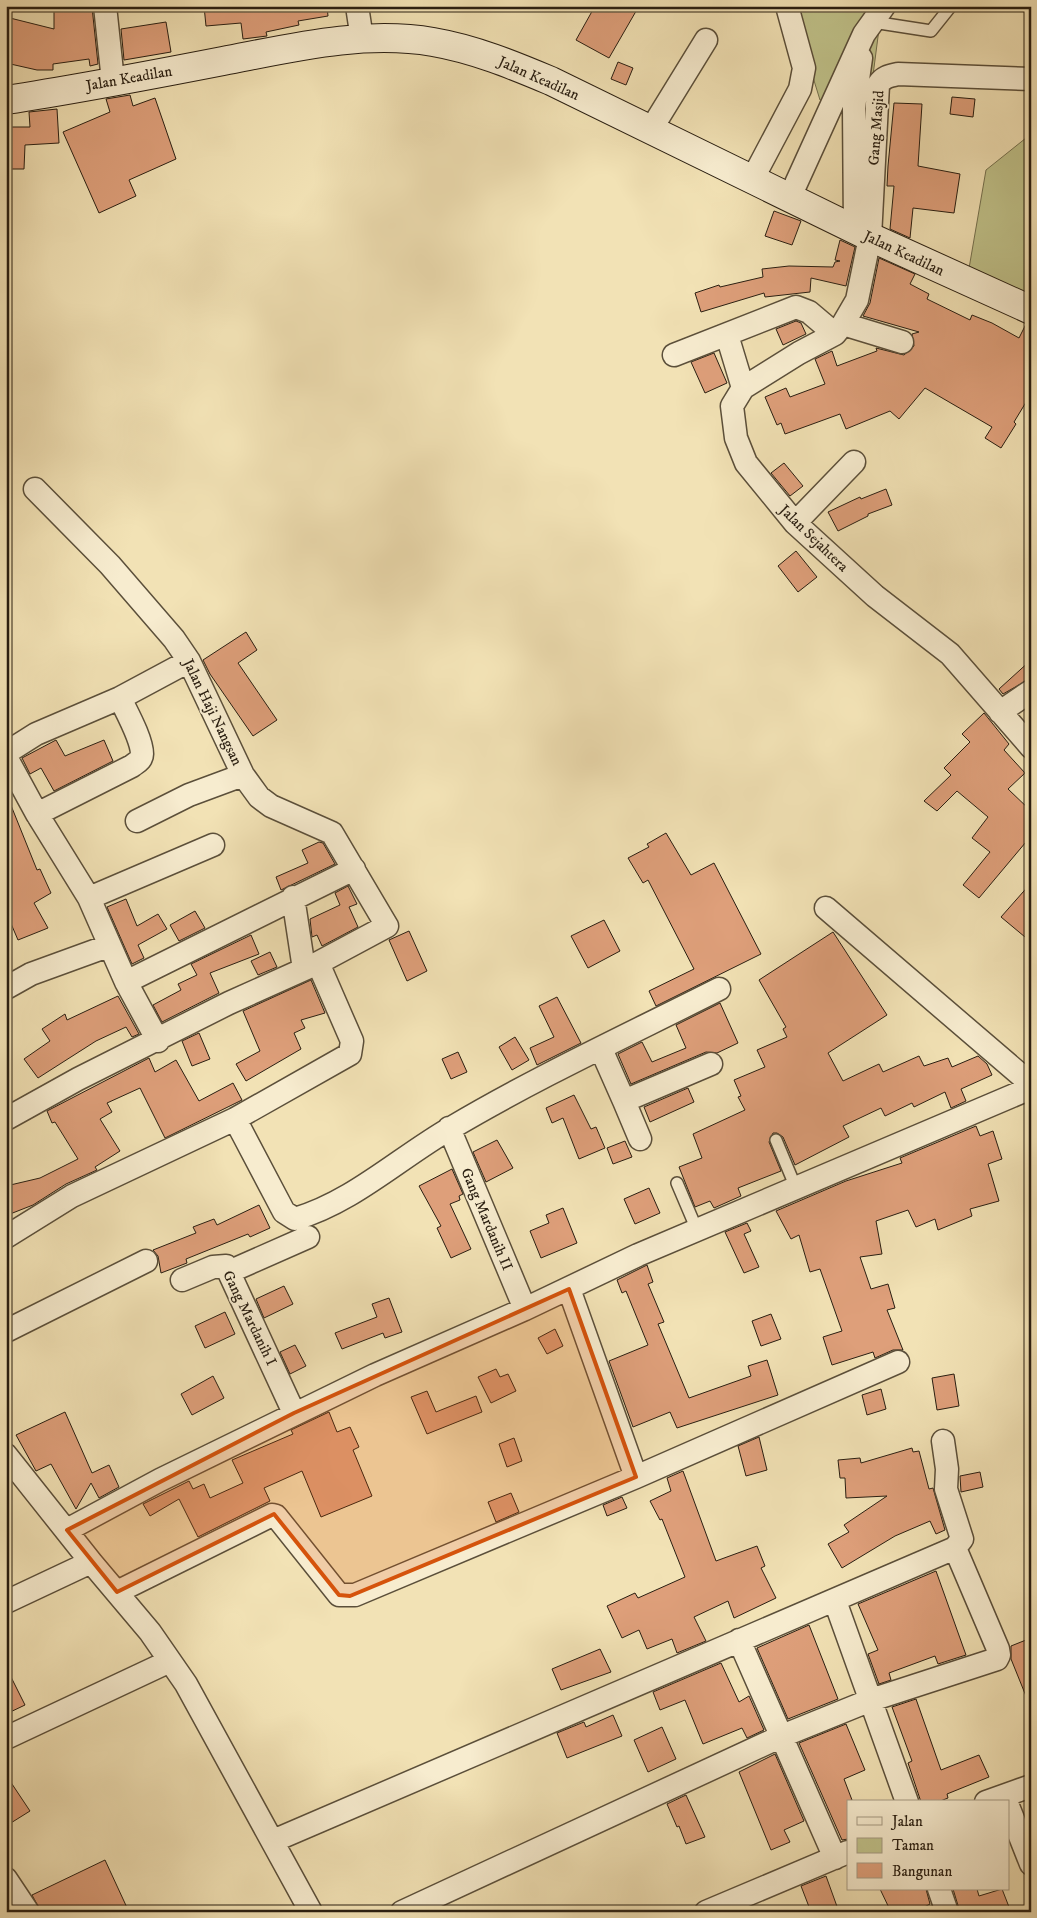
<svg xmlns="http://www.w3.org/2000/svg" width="1037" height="1918" font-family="'IM FELL DW Pica',serif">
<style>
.green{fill:#c0c28a;stroke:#74704e}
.building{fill:#de9f7a;stroke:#291e11}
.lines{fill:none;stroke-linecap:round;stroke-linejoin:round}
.service-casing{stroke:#5b4f3a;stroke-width:14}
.minor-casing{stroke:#5b4f3a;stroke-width:25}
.secondary-casing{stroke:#291e11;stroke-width:30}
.service{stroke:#f7eccf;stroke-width:11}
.minor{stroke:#f7eccf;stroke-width:22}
.secondary{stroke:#f7eccf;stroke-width:28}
.marked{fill:#d5530c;fill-opacity:0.2;stroke:#d5530c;stroke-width:4;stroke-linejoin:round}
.labels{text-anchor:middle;stroke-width:4;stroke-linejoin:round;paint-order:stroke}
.street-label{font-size:15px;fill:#291e11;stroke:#f7eccf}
</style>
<rect width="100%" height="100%" fill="#f2e2b5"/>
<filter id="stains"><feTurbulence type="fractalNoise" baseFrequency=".004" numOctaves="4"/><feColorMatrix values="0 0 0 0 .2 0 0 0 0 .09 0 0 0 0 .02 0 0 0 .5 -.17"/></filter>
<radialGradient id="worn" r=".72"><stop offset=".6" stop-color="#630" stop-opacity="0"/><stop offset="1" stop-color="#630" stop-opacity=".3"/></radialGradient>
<!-- green -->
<path class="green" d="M 791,6 L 882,6 L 869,106 L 820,100 Z
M 1031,134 L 1031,310 L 967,280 L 986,170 Z"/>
<!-- building -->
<path class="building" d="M 204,6 L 327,6 L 328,16 L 298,21 L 299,25 L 266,32 L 267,36 L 243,39 L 241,23 L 206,26 Z
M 595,6 L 639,6 L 609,58 L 576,40 Z
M 92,7 L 98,64 L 90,66 L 89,59 L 53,64 L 53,70 L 37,70 L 6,63 L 6,17 L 54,29 L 54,9 Z
M 166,22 L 171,52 L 124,60 L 121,29 Z
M 618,62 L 633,68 L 626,85 L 611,79 Z
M 130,95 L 133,106 L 155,98 L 176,159 L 129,180 L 136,196 L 99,213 L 63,132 L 110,112 L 106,99 Z
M 952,97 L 975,99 L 973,117 L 950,114 Z
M 894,103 L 922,104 L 918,166 L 960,174 L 954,213 L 913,208 L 910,238 L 890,229 L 894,186 L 887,186 L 888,166 Z
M 57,109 L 59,143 L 25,145 L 24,169 L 6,169 L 6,127 L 30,127 L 29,112 Z
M 774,211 L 801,221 L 792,245 L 765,236 Z
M 840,240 L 855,247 L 846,286 L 811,278 L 810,292 L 765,297 L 764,293 L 701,312 L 695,293 L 719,285 L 720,287 L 763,277 L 762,269 L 789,266 L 833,267 L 835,262 L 840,261 L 835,260 Z
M 879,258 L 915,274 L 910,284 L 929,294 L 927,299 L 970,320 L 972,315 L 992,323 L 1019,338 L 1026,324 L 1031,325 L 1031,394 L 1014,422 L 1016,424 L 1001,448 L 985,438 L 992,427 L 925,388 L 899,419 L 890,411 L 846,429 L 840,414 L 785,434 L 781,423 L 777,425 L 765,397 L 786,388 L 790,397 L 825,384 L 815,359 L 832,351 L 837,366 L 877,351 L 876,348 L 904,355 L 914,346 L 912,334 L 919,332 L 863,316 L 870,303 Z
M 796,321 L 801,323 L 806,334 L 783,345 L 776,329 Z
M 714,353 L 727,383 L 705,393 L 691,362 Z
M 784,463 L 803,486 L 790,496 L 771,473 Z
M 886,489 L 892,505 L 868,514 L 868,516 L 838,531 L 828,512 L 860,497 L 861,499 Z
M 796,551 L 817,577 L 798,592 L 778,566 Z
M 246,632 L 257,650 L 238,663 L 277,720 L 253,736 L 210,674 L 203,660 Z
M 1031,660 L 1031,678 L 1003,694 L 999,689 Z
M 984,713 L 1009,744 L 1004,750 L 1025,773 L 1008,789 L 1031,811 L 1031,836 L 979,898 L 963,885 L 990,852 L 972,838 L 988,817 L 957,791 L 937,811 L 924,801 L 951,775 L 944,768 L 970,742 L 962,734 Z
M 56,740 L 65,756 L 104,740 L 113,761 L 54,791 L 41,768 L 30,774 L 22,758 Z
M 6,793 L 37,870 L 40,869 L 51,893 L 34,903 L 48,928 L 18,940 L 6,912 Z
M 666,833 L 691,875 L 714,863 L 761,954 L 656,1006 L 649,991 L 694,969 L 648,880 L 643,883 L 628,858 L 649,847 L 647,844 Z
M 319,842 L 323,843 L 335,864 L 281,890 L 276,877 L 308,863 L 302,850 Z
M 1031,883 L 1031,942 L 1001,917 Z
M 348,886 L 357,904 L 349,907 L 358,927 L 322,946 L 317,935 L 312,937 L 310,919 L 340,905 L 335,893 Z
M 126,899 L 137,926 L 158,914 L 167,929 L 138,945 L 144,958 L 132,964 L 107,907 Z
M 195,911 L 205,928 L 179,941 L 170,925 Z
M 604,920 L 620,951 L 588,968 L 571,936 Z
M 409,931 L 427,971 L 407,981 L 389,940 Z
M 833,932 L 887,1015 L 828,1053 L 843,1081 L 879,1064 L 883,1072 L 919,1056 L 924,1066 L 948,1058 L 952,1067 L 978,1056 L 987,1064 L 992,1075 L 961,1089 L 966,1101 L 951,1108 L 945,1092 L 914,1107 L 912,1103 L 885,1116 L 881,1108 L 843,1126 L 849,1137 L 795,1165 L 783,1137 L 777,1133 L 773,1133 L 769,1142 L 781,1171 L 738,1188 L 741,1196 L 714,1208 L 710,1201 L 695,1207 L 679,1167 L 702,1158 L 693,1134 L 745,1110 L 738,1097 L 741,1096 L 734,1080 L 765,1067 L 757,1050 L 787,1037 L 783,1029 L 786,1027 L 759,980 Z
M 251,935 L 259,954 L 210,973 L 219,993 L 162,1022 L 153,1005 L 181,990 L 178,984 L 197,975 L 191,964 Z
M 270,952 L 277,967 L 258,975 L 251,961 Z
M 311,980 L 325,1013 L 301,1020 L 305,1028 L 294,1033 L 301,1049 L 246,1081 L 236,1064 L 260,1051 L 243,1011 Z
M 118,996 L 139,1034 L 132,1037 L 126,1027 L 96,1041 L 38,1078 L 24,1059 L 50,1041 L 42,1029 L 65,1014 L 67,1020 Z
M 557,997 L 581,1043 L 537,1065 L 530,1048 L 554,1037 L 539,1006 Z
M 720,1003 L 738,1043 L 717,1053 L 706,1052 L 631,1084 L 618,1054 L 642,1042 L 652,1062 L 686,1048 L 676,1025 Z
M 199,1033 L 210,1059 L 192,1066 L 182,1041 Z
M 515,1037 L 529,1060 L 512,1070 L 499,1047 Z
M 458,1052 L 467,1072 L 451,1079 L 442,1059 Z
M 149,1058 L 155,1072 L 176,1060 L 199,1101 L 233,1083 L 242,1100 L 165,1138 L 140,1088 L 107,1103 L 112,1112 L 100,1119 L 120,1151 L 95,1167 L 97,1170 L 66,1184 L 33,1205 L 10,1214 L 6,1203 L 6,1186 L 40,1178 L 78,1159 L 55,1122 L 52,1123 L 47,1111 Z
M 688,1088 L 694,1102 L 650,1122 L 644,1107 Z
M 574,1095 L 591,1129 L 596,1127 L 605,1148 L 579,1159 L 563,1118 L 552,1123 L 546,1108 Z
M 976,1126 L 980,1136 L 993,1131 L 1002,1159 L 988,1164 L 999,1201 L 970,1209 L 972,1216 L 938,1230 L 935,1219 L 916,1227 L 908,1210 L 876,1221 L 882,1254 L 860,1257 L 871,1289 L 888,1284 L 895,1308 L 887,1310 L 903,1350 L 893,1350 L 875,1358 L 873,1352 L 832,1365 L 823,1337 L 842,1331 L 820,1269 L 810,1272 L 799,1235 L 791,1239 L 776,1211 L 846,1181 L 902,1163 L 900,1158 Z
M 497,1140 L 513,1168 L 486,1182 L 473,1152 Z
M 625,1141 L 632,1157 L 613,1164 L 607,1148 Z
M 452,1169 L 463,1194 L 459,1196 L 460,1200 L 450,1204 L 471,1249 L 451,1258 L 437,1228 L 441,1226 L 419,1186 Z
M 649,1188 L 660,1213 L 635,1224 L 624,1199 Z
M 259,1205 L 270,1228 L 250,1237 L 248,1234 L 186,1259 L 187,1263 L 161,1273 L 158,1256 L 153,1250 L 196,1233 L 193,1227 L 214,1219 L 217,1225 Z
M 563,1208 L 577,1243 L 541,1258 L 530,1231 L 549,1223 L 546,1215 Z
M 747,1223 L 751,1231 L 744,1234 L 759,1267 L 744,1273 L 725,1232 Z
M 647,1265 L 653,1282 L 648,1284 L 664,1322 L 658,1324 L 689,1398 L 751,1376 L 748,1366 L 767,1360 L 778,1395 L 677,1428 L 670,1412 L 633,1427 L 609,1361 L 648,1345 L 626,1291 L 622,1293 L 617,1280 Z
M 284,1286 L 293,1304 L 264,1318 L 256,1299 Z
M 389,1298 L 402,1332 L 385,1338 L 383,1333 L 342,1349 L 335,1333 L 377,1317 L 372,1304 Z
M 225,1312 L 235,1334 L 205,1348 L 195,1326 Z
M 771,1314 L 781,1339 L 761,1346 L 752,1321 Z
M 555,1329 L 563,1346 L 547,1354 L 538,1338 Z
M 295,1345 L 306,1366 L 290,1374 L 280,1352 Z
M 496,1369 L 500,1377 L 508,1374 L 516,1391 L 491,1403 L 478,1377 Z
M 954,1374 L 959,1406 L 937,1410 L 932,1378 Z
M 213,1376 L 224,1398 L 192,1415 L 181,1394 Z
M 881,1389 L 886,1409 L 867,1415 L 862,1395 Z
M 427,1391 L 436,1412 L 476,1396 L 482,1412 L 427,1434 L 411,1397 Z
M 65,1412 L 92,1473 L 109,1465 L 119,1487 L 99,1498 L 91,1483 L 76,1509 L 51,1464 L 36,1471 L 16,1435 Z
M 329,1412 L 337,1432 L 350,1427 L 359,1447 L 353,1450 L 372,1496 L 321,1517 L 302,1471 L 264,1488 L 270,1501 L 198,1537 L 179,1499 L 150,1516 L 143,1504 L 189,1481 L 193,1489 L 204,1484 L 210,1498 L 243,1483 L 232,1460 L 293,1434 L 291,1430 Z
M 759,1437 L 767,1470 L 746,1476 L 738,1446 Z
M 514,1438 L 522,1461 L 507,1467 L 499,1444 Z
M 912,1448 L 913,1452 L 919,1451 L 929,1489 L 933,1488 L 945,1530 L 936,1534 L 930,1521 L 895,1536 L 842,1568 L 828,1544 L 849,1532 L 844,1525 L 887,1496 L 846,1498 L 845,1478 L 840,1478 L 838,1460 L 860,1458 L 861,1463 Z
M 683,1471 L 716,1561 L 757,1546 L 765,1566 L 761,1568 L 776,1598 L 734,1618 L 728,1601 L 694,1617 L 706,1641 L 677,1653 L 672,1639 L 647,1649 L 639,1630 L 622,1638 L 607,1606 L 635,1593 L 638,1598 L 685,1577 L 662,1519 L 660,1520 L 650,1501 L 671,1491 L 667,1478 Z
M 980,1472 L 983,1487 L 961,1492 L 960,1476 Z
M 511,1493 L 519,1512 L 496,1522 L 488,1502 Z
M 622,1497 L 627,1508 L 607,1516 L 603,1505 Z
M 936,1571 L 966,1655 L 938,1664 L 935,1656 L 889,1673 L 891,1680 L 879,1684 L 868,1654 L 878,1650 L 858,1604 Z
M 809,1625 L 838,1699 L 788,1719 L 757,1648 Z
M 1031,1638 L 1031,1706 L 1030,1706 L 1011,1659 L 1011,1646 Z
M 600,1649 L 611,1672 L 561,1690 L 552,1669 Z
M 721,1663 L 739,1702 L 749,1696 L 764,1730 L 747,1738 L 742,1728 L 703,1744 L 685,1700 L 660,1710 L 653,1692 Z
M 6,1667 L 25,1705 L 6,1714 Z
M 916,1699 L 941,1770 L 979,1755 L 989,1777 L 947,1794 L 948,1798 L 938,1802 L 921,1802 L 908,1763 L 912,1761 L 892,1707 Z
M 613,1715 L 622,1736 L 567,1758 L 557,1733 L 584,1722 L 586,1727 Z
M 846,1724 L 865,1770 L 844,1779 L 852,1800 L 848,1801 L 848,1839 L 842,1840 L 799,1743 Z
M 662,1727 L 676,1759 L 648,1772 L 634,1740 Z
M 775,1754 L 804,1821 L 784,1830 L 790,1842 L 771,1850 L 739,1772 Z
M 6,1775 L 30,1811 L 6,1826 Z
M 686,1795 L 705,1837 L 686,1844 L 679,1826 L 677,1827 L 667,1804 Z
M 105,1860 L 129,1912 L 41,1912 L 32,1895 Z
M 826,1876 L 839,1912 L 811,1912 L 801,1886 Z
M 880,1889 L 926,1889 L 930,1904 L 915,1912 L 891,1912 Z
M 953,1889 L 977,1889 L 979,1896 L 1002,1889 L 1011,1912 L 960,1912 Z"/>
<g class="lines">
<!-- service casing -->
<g class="service-casing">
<path id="service" d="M 873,22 L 931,31 L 951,6
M 776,1140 L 796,1188
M 677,1183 L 697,1230"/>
</g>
<!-- minor casing -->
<g class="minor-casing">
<path id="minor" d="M 105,6 L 113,81
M 357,6 L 362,39
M 1031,79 L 898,74 C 889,76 883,77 878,85 L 870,237 L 857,300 L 843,324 L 835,334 L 799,353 L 743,388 L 732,406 L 736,438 L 746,463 L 795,523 L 875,596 L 950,654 L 1031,747
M 650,131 L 706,40
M 753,178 L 800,89 L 804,68 L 787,6
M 789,199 L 864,34 L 884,6
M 855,230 L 854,108 L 861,58
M 843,324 L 902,342
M 727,335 L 743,388
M 674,355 L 796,307 L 809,312 L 835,334
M 795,523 L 854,462
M 1000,712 L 1031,691
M 6,753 L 36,734 L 120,698 L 189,661
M 6,757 L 37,814 L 89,898 L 126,982 L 158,1041
M 37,814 L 132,766 C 137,762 142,760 142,754 C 142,739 126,711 120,698
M 137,821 L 189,795 L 243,775
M 293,897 L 304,969
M 89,898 L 213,845
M 826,908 L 1031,1084
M 126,982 L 354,869
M 6,988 L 31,974 L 108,946
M 601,1049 L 624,1101 L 711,1064
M 624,1101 L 640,1139
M 6,1119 L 78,1079 L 229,1003 L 318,963 L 387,926 L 332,833 L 271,806 L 259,797 L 243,775 L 189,661 L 174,639 L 110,565 L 35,489
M 235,1119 L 284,1212 L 295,1219 C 353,1202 399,1158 451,1128 C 537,1077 630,1034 719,989
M 449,1128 L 525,1309
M 6,1237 L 72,1196 L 235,1119 L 350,1054 L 352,1041 L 318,963
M 231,1271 L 308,1237
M 182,1280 L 213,1267 L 226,1266 L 294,1413
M 569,1289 L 636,1477
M 6,1331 L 146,1261
M 6,1455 L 91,1562 L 150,1632 L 186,1684 L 311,1912
M 67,1530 L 160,1480 L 375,1375 L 525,1309 L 638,1255 L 1031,1088
M 117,1592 L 272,1515 L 276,1516 L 339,1595 L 355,1595 L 636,1477 L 898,1362
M 835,1601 L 907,1802
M 6,1602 L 91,1562
M 739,1640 L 835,1858
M 6,1738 L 170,1661
M 986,1802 L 1031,1786
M 1008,1806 L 1031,1864
M 273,1841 L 955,1548 L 962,1539 L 946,1489 L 947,1469 L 943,1441
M 6,1879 L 28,1912
M 939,1889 L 947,1912
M 402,1912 L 782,1736 L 871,1700 L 997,1659 L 999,1655 L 998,1649 L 955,1548
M 706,1912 L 848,1852"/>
</g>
<!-- secondary casing -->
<g class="secondary-casing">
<path id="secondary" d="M 6,100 C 79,89 151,75 223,61 C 291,48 363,30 433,42 C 474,49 513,65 551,81 L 870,237 L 1031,310"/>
</g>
<!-- service -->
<use href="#service" class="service"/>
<!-- minor -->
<use href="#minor" class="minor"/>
<!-- secondary -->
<use href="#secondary" class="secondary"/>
</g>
<!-- marked area -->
<path class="marked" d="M 569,1289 L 636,1477 L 350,1596 L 339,1595 L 274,1514 L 117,1592 L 67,1530 L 294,1413 Z"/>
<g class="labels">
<!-- street labels -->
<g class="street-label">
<text transform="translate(129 78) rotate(-10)" y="5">Jalan Keadilan</text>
<text transform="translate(539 78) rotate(24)" y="5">Jalan Keadilan</text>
<text transform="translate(876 128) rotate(-86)" y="5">Gang Masjid</text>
<text transform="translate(904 253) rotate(25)" y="5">Jalan Keadilan</text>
<text transform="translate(814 538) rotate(44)" y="5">Jalan Sejahtera</text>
<text transform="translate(213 712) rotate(64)" y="5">Jalan Haji Nangsan</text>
<text transform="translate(487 1219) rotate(67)" y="5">Gang Mardanih II</text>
<text transform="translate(250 1318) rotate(64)" y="5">Gang Mardanih I</text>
</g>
</g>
<!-- margin -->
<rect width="1037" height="1918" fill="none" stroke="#f2e2b5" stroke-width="25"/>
<rect x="8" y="8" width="1022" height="1903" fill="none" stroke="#291e11" stroke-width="2.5"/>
<rect x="12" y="12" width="1012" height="1893" fill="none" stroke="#291e11"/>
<!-- legend -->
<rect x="847" y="1800" width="162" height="90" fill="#f7eccf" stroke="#a59a83"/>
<rect x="857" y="1817" width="25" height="8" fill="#f7eccf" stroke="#a59a83"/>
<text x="892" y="1826" font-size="15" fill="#291e11">Jalan</text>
<rect x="857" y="1838" width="25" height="15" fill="#c0c28a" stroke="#a59a83"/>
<text x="892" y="1850" font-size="15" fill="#291e11">Taman</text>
<rect x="857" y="1863" width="25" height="15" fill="#de9f7a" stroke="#a59a83"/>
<text x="892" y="1876" font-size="15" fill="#291e11">Bangunan</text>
<rect width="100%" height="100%" filter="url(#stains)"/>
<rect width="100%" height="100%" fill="url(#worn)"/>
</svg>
